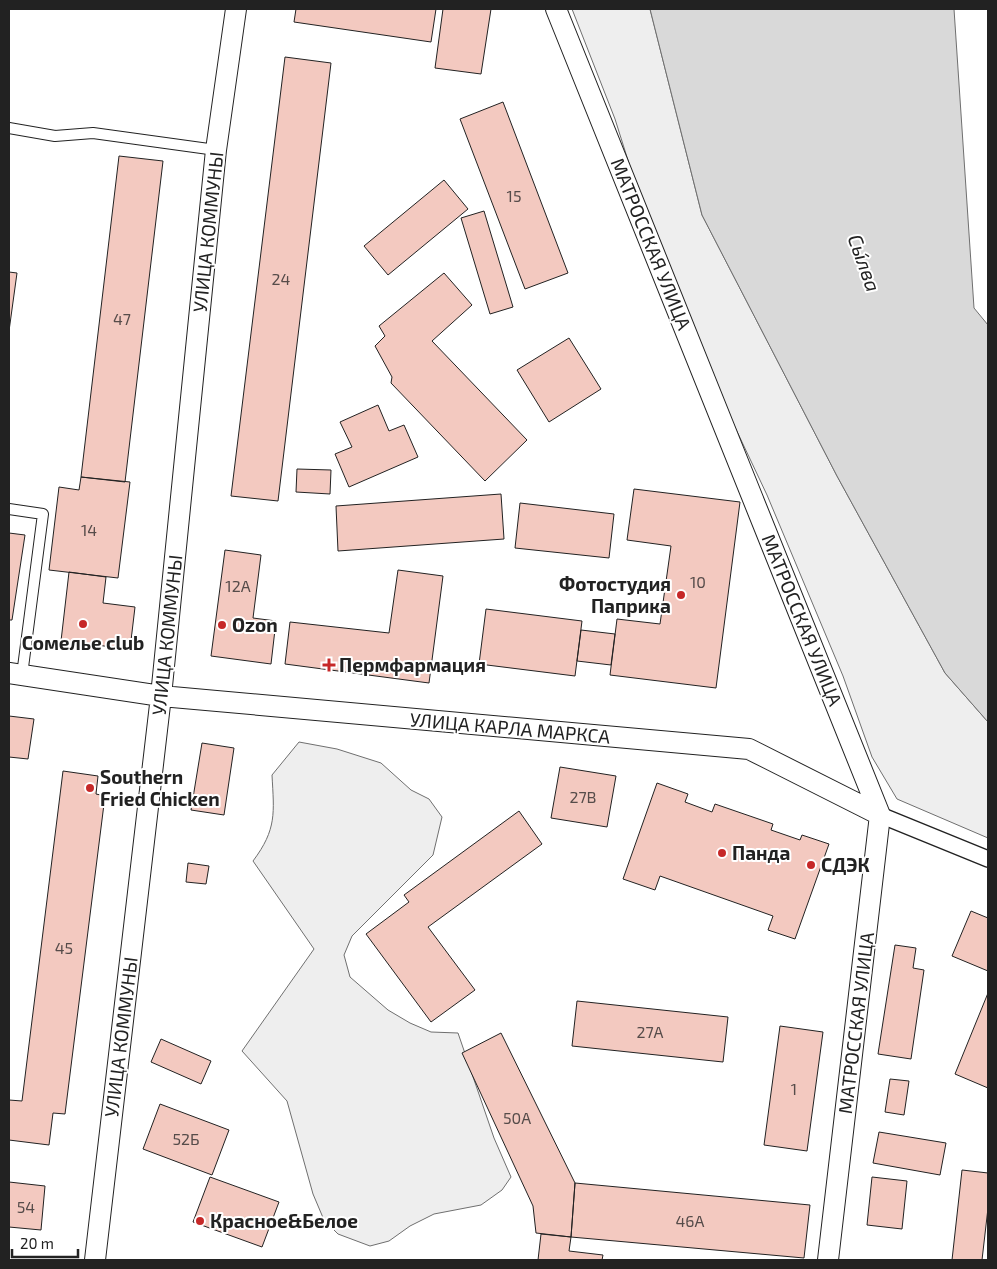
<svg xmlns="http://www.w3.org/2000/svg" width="997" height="1269" font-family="'Exo 2',sans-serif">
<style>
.green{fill:#eee;stroke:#6f6f6f}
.water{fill:#d9d9d9;stroke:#6f6f6f}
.building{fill:#f3c9c0;stroke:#222}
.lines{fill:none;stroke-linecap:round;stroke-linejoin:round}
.service-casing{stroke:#222;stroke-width:12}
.pedestrian-casing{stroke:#222;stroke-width:18}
.minor-casing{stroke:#222;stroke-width:22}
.service{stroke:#fff;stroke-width:10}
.pedestrian{stroke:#fff;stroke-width:15}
.minor{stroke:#fff;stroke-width:20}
.poi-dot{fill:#c62828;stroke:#fff;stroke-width:2}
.labels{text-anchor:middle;stroke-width:4;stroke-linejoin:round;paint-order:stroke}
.number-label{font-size:16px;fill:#564c4a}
.street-label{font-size:19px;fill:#222;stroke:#fff}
.poi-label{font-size:19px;font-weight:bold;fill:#222;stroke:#fff;text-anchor:start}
.water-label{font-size:20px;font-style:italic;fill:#222;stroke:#fff}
</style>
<rect width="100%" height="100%" fill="#fff"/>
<!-- green -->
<path class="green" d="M 572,9 L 650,9 L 702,215 L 837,476 L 945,673 L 988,722 L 988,838 L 897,799 L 872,757 L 843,676 L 767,495 L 666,281 L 615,119 Z
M 299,742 L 337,749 L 381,763 L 411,790 L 429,799 L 442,817 L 433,855 L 352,936 L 344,955 L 350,977 L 388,1010 L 410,1023 L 431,1032 L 458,1033 L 494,1138 L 511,1177 L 502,1190 L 481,1205 L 434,1214 L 410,1226 L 389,1241 L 370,1246 L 338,1234 L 324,1220 L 313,1194 L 287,1101 L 242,1051 L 314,949 L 253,861 C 277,829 274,813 272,775 Z"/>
<!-- water -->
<path class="water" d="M 650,9 L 954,9 L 974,308 L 988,325 L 988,722 L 945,673 L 837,476 L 702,215 Z"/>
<!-- building -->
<path class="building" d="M 296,9 L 436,9 L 431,42 L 294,22 Z
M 443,9 L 491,9 L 481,74 L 435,68 Z
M 285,57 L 331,63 L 278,501 L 231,496 Z
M 503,102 L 568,273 L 525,289 L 460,119 Z
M 119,156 L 163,161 L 125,482 L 81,477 Z
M 444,180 L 468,209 L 388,275 L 364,246 Z
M 484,211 L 513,307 L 490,314 L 461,218 Z
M 9,272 L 17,273 L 9,331 Z
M 444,273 L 472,305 L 432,341 L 527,440 L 485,481 L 391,383 L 392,377 L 375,346 L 385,336 L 379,326 Z
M 569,338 L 601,389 L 549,422 L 517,370 Z
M 378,405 L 389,431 L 404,425 L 418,457 L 349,487 L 335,454 L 352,447 L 340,422 Z
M 297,469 L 331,470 L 330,494 L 296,492 Z
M 81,477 L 130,482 L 118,578 L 49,570 L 59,487 L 79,490 Z
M 634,489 L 740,502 L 716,688 L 610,675 L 617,619 L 660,624 L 671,546 L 627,540 Z
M 501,494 L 504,539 L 338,551 L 336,506 Z
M 520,503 L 614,514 L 609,558 L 515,548 Z
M 9,533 L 25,535 L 12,620 L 9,620 Z
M 225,550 L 261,555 L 253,618 L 276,621 L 271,664 L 211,656 Z
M 398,570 L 443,576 L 429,683 L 285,664 L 290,622 L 389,633 Z
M 69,572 L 106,577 L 103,603 L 135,607 L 130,649 L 61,641 Z
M 486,609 L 582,621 L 575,676 L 479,664 Z
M 581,630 L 615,634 L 611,665 L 577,661 Z
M 9,716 L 34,719 L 28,759 L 9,757 Z
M 202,743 L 234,748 L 224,815 L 191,810 Z
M 560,767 L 616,776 L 607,827 L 551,818 Z
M 63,771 L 98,776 L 96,794 L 105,796 L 65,1114 L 53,1113 L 49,1145 L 9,1140 L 9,1100 L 22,1101 Z
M 657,783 L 688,794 L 685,802 L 712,812 L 715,804 L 773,824 L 771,830 L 800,840 L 802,835 L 829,844 L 795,939 L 768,930 L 773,916 L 660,876 L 655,890 L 623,879 Z
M 519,811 L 542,844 L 428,927 L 475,990 L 431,1022 L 366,934 L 409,902 L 404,895 Z
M 188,863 L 209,866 L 206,884 L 186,882 Z
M 971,911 L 988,918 L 988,971 L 952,956 Z
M 895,945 L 916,948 L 913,968 L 924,970 L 911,1059 L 878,1054 Z
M 988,993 L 988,1088 L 955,1074 Z
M 577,1001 L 728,1017 L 723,1062 L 572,1046 Z
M 780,1026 L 823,1032 L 807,1151 L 764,1145 Z
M 501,1033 L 575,1183 L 571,1237 L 536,1233 L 533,1206 L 462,1053 Z
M 161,1039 L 211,1061 L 201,1084 L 151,1062 Z
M 890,1079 L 909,1081 L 904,1115 L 885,1112 Z
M 160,1104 L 229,1130 L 212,1175 L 143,1149 Z
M 879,1132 L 946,1143 L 940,1175 L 873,1163 Z
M 962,1170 L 988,1173 L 988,1208 L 982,1260 L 952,1260 Z
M 210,1177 L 279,1202 L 262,1247 L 193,1222 Z
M 872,1177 L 907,1181 L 902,1229 L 867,1225 Z
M 9,1182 L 45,1186 L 41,1230 L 9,1227 Z
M 575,1183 L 810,1205 L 804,1258 L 571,1237 Z
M 541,1234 L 571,1237 L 569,1251 L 603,1255 L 602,1260 L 538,1260 Z"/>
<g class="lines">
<!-- service casing -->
<g class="service-casing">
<path id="service" d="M 9,128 L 55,136 L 93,133 L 216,150
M 9,509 L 43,514 L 22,675"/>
</g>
<!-- pedestrian casing -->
<g class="pedestrian-casing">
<path id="pedestrian" d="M 880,815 L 988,859"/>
</g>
<!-- minor casing -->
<g class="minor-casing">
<path id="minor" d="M 556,9 L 880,815 L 828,1260
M 9,673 L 161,696 L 749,749 L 880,815
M 95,1260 L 161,696 L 216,150 L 236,9"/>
</g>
<!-- service -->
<use href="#service" class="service"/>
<!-- pedestrian -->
<use href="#pedestrian" class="pedestrian"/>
<!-- minor -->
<use href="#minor" class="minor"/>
</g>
<!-- markers -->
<g class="poi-dot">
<circle cx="681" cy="595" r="5"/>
<circle cx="83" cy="624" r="5"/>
<circle cx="222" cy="625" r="5"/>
<path d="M326.5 657.5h5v5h5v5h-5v5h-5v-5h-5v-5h5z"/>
<circle cx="90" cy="788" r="5"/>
<circle cx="722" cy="853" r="5"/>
<circle cx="811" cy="865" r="5"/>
<circle cx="200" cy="1221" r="5"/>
</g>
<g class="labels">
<!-- number labels -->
<g class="number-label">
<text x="514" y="202">15</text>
<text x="281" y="285">24</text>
<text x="122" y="325">47</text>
<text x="89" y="536">14</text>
<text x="698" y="588">10</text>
<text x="238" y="592">12А</text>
<text x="583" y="803">27В</text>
<text x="64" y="954">45</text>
<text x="650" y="1038">27А</text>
<text x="794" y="1095">1</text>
<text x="517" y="1124">50А</text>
<text x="186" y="1145">52Б</text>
<text x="26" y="1213">54</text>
<text x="690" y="1227">46А</text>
</g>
<!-- street labels -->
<g class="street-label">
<text transform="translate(208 232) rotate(-84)" y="7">УЛИЦА КОММУНЫ</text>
<text transform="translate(651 244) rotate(68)" y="7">МАТРОССКАЯ УЛИЦА</text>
<text transform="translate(802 620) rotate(68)" y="7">МАТРОССКАЯ УЛИЦА</text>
<text transform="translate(167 635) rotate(-84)" y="7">УЛИЦА КОММУНЫ</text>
<text transform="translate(510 728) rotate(5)" y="7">УЛИЦА КАРЛА МАРКСА</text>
<text transform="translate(856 1023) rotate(-83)" y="7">МАТРОССКАЯ УЛИЦА</text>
<text transform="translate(121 1037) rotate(-83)" y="7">УЛИЦА КОММУНЫ</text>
</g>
<!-- poi labels -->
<g class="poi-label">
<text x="671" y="591" text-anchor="end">Фотостудия<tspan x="671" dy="22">Паприка</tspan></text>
<text x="232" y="632">Ozon</text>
<text x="83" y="650" text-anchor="middle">Сомелье club</text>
<text x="339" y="672">Пермфармация</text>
<text x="100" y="784">Southern<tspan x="100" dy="22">Fried Chicken</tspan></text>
<text x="732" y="860">Панда</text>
<text x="821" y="872">СДЭК</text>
<text x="210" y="1228">Красное&amp;Белое</text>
</g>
<!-- water labels -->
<g class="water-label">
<text transform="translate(864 263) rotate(70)" y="7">Сы́лва</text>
</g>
</g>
<!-- border -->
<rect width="997" height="1269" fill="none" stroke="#222222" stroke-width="20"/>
<!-- scale -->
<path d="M12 1249v8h66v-8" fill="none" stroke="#222222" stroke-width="2.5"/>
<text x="20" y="1249" font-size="15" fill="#222222" stroke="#ffffff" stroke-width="4" paint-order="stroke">20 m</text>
</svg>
